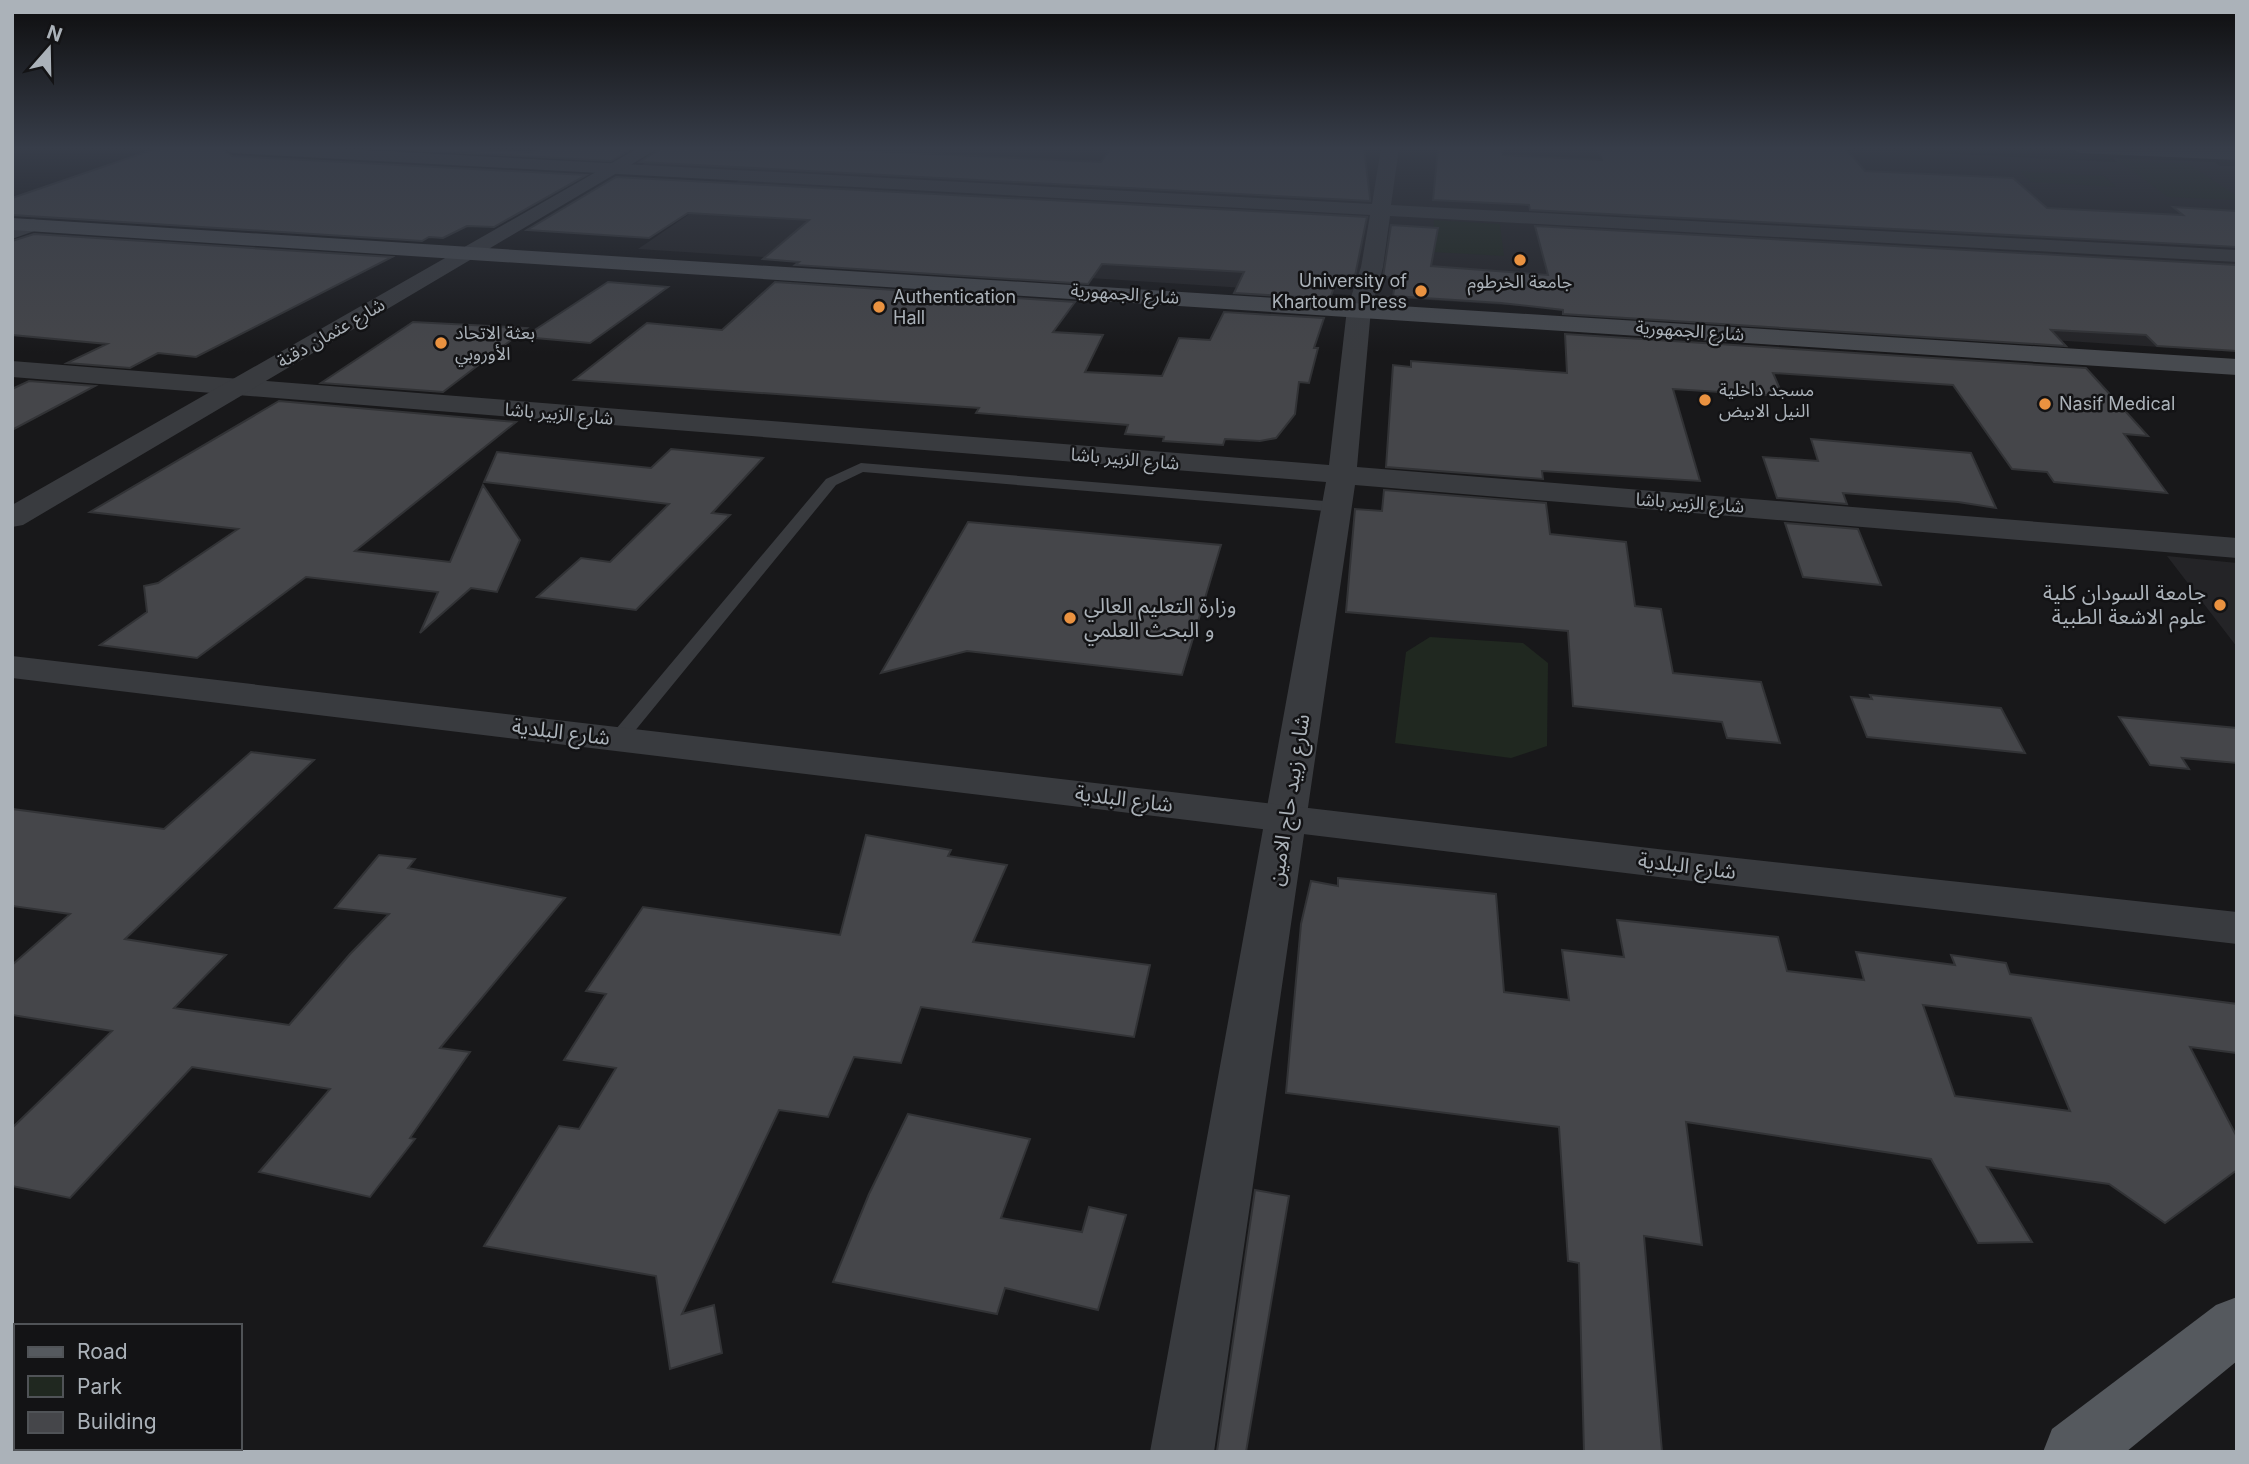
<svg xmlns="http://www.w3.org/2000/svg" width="2249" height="1464" font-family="Inter,'Noto Sans Arabic',sans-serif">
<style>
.built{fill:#242427}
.green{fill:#202820}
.building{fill:#45464a;stroke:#323336;stroke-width:2;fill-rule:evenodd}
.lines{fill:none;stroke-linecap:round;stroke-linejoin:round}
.service{fill:#393b3f;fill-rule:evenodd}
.minor{fill:#393b3f;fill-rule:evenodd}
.tertiary{fill:#393b3f;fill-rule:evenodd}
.secondary{fill:#474a4f;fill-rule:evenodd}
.primary{fill:#55595e;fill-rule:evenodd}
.poi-dot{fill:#ea9240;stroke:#131315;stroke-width:2.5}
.labels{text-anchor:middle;stroke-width:5;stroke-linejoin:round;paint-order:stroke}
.far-poi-label{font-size:18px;fill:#abb2b9;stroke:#131315;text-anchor:start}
.far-street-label{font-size:18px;fill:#abb2b9;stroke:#131315}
.poi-label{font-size:21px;fill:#abb2b9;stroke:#131315;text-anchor:end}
.street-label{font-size:21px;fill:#abb2b9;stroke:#131315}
</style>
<rect width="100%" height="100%" fill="#18181a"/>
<!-- built -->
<path class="built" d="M 669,148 L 1838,148 L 2071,160 L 2117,162 L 2113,158 L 2215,162 L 2220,166 L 2237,166 L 2237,352 L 638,249 L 742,178 L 632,171 Z
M 2167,556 L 2237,563 L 2237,647 Z"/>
<!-- green -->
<path class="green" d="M 2118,160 L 2187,163 L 2237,196 L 2237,200 L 2168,197 Z
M 2020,171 L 2104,176 L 2117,187 L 2031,182 Z
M 1434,220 L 1500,224 L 1504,256 L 1433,252 Z
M 1430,637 L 1523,643 L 1548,663 L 1547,746 L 1511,758 L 1395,743 L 1406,652 Z"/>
<!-- building -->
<path class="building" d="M 158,148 L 221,148 L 232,156 L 586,175 L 494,227 L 467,226 L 443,238 L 429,237 L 422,241 L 12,215 L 12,198 Z
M 374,148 L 460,148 L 531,152 L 540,148 L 633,148 L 611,161 Z
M 661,148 L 746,151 L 750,148 L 804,148 L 1101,162 L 1111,148 L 1364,148 L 1370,198 L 1370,201 L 640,162 Z
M 1438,148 L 1501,148 L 1503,155 L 1602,160 L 1597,148 L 1846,149 L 1865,171 L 2013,178 L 2047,208 L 2183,215 L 2173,207 L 2237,211 L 2237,247 L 1530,210 L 1529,205 L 1433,200 Z
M 616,177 L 1367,217 L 1355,276 L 1338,275 L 1330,299 L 1234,293 L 1244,272 L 1102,264 L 1088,284 L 795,265 L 799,262 L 763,259 L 809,220 L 688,213 L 649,238 L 527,230 Z
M 1391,225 L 1438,228 L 1431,266 L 1548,275 L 1535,226 L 2237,265 L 2237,351 L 2157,346 L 2146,335 L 2051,330 L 2066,346 L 1563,314 L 1563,310 L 1501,303 L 1393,296 L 1396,278 L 1383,277 Z
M 34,234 L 392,257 L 196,357 L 158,353 L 130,368 L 67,363 L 107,344 L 12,335 L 12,241 Z
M 608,282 L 668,287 L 590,343 L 524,337 Z
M 775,282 L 1075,302 L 1053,332 L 1103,335 L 1085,372 L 1162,376 L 1179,338 L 1210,340 L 1224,312 L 1324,318 L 1314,348 L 1318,348 L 1309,383 L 1299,382 L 1295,414 L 1276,438 L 1260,441 L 1225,439 L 1223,445 L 1163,441 L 1164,437 L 1125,434 L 1128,425 L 976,413 L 979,408 L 574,380 L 647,323 L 722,330 Z
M 413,322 L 527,328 L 443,392 L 321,383 Z
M 1565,334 L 2086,368 L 2148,436 L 2124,434 L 2167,493 L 2054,482 L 2047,472 L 2012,469 L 1953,385 L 1773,373 L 1783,396 L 1673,389 L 1700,481 L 1542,471 L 1543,479 L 1386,467 L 1393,365 L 1411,367 L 1411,361 L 1567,373 Z
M 29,381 L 95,386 L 12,430 L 12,389 Z
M 279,401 L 516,422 L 355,551 L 450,562 L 483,485 L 520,540 L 497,592 L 471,588 L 420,633 L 438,592 L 306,577 L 197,658 L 100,645 L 147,612 L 144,586 L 158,583 L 238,529 L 90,512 Z
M 1811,439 L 1971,453 L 1996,508 L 1958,502 L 1843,493 L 1847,504 L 1777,498 L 1763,457 L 1818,461 Z
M 671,449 L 763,458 L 712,513 L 730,515 L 636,610 L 537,597 L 581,558 L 610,562 L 669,504 L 484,482 L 497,452 L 651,468 Z
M 1384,490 L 1546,503 L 1550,534 L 1626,542 L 1635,606 L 1661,609 L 1673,673 L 1761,682 L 1780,743 L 1727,738 L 1722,722 L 1573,706 L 1568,631 L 1346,612 L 1355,509 L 1382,511 Z
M 968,522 L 1221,545 L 1182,675 L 967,651 L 881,673 Z
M 1785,523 L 1858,529 L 1881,585 L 1803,577 Z
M 1870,695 L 2001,708 L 2025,753 L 1867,737 L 1851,697 L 1872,699 Z
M 2119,717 L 2237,728 L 2237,763 L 2182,758 L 2189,769 L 2150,765 Z
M 251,752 L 314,760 L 125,939 L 226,955 L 174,1008 L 289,1025 L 350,954 L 389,914 L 335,908 L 379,855 L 415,859 L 408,868 L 565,898 L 440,1048 L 470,1052 L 410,1138 L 415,1139 L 370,1197 L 259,1172 L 330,1089 L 192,1067 L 70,1198 L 12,1186 L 12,1128 L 112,1031 L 12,1015 L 12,965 L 70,914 L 12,906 L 12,809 L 164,829 Z
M 866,835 L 951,850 L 948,856 L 1007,865 L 973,942 L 1150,965 L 1134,1037 L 921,1007 L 901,1063 L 854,1057 L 828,1117 L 779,1110 L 682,1314 L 714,1305 L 722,1353 L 670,1369 L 656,1276 L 484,1246 L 559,1126 L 579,1129 L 616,1068 L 564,1060 L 606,994 L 586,991 L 643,907 L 840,935 Z
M 1338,878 L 1496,894 L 1504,992 L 1569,1000 L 1562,950 L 1624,957 L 1617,920 L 1778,937 L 1787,971 L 1864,980 L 1856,952 L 1955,965 L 1951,955 L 2006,963 L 2010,974 L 2237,1004 L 2237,1053 L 2190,1047 L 2237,1137 L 2237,1170 L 2165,1223 L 2109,1184 L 1987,1167 L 2032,1242 L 1978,1243 L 1931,1159 L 1686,1122 L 1702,1245 L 1644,1236 L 1662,1452 L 1584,1452 L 1579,1263 L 1568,1261 L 1559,1127 L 1286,1093 L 1301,924 L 1311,881 L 1338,886 ZM 1923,1005 L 2031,1018 L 2070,1111 L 1955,1096 Z
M 908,1114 L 1030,1139 L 1001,1218 L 1082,1232 L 1089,1207 L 1126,1215 L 1098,1310 L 1005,1288 L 997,1314 L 833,1282 L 869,1194 Z
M 1255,1190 L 1289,1196 L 1246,1452 L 1222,1452 L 1217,1451 Z"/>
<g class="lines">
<!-- service -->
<path class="service" d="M 861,463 L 1337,502 L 1345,507 L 1337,512 L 863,472 L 836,485 L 625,743 L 611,743 L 608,739 L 611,735 L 826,479 Z"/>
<!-- minor -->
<path class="minor" d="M 223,148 L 327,148 L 1372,204 L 1381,148 L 1399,148 L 1391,205 L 2237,250 L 2237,262 L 1390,216 L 1383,267 L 1371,309 L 1357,467 L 2237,538 L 2237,558 L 1355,485 L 1214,1452 L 1150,1452 L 1326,482 L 12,377 L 12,361 L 1329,465 L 1347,309 L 1361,267 L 1370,215 L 232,153 Z
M 33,219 L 40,221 L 43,225 L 40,229 L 12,239 L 12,226 Z"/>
<!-- tertiary -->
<path class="tertiary" d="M 638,148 L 659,148 L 23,525 L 12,527 L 12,505 Z
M 12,656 L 1700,854 L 2237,912 L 2237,944 L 1700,882 L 12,678 Z"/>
<!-- secondary -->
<path class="secondary" d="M 2071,148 L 2237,150 L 2237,160 L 2080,153 Z
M 12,218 L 2237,359 L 2237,375 L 12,230 Z"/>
<!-- primary -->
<path class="primary" d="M 2237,1297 L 2237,1361 L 2126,1452 L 2043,1452 L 2052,1429 L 2216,1305 Z"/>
</g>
<!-- sky -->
<linearGradient id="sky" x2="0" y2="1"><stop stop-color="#0d0d0e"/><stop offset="0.42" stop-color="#373d49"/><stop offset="1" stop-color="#373d49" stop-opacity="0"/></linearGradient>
<rect width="2249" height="353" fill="url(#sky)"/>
<!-- markers -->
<g class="poi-dot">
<circle cx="1520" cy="260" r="7"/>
<circle cx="1421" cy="291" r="7"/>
<circle cx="879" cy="307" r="7"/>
<circle cx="441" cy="343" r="7"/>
<circle cx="1705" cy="400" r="7"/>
<circle cx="2045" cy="404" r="7"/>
<circle cx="2220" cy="605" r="7"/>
<circle cx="1070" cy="618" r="7"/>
</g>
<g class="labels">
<!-- far-poi labels -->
<g class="far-poi-label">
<text x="1407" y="287" text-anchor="end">University of<tspan x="1407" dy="21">Khartoum Press</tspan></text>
<text x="1520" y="288" text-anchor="middle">جامعة الخرطوم</text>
<text x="893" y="303">Authentication<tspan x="893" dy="21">Hall</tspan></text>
<text x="455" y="339">بعثة الاتحاد<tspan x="455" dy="21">الأوروبي</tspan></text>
<text x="1719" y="396">مسجد داخلية<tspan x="1719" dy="21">النيل الابيض</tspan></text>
<text x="2059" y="410">Nasif Medical</text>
</g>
<!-- far-street labels -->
<g class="far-street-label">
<text transform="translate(1125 294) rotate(4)" y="6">شارع الجمهورية</text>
<text transform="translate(1690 331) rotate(4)" y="6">شارع الجمهورية</text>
<text transform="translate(331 333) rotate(-30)" y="6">شارع عثمان دقنة</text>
<text transform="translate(559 414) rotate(5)" y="6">شارع الزبير باشا</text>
<text transform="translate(1125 459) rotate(5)" y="6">شارع الزبير باشا</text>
<text transform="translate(1690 503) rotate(4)" y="6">شارع الزبير باشا</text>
</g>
<!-- poi labels -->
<g class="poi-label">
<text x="2206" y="600">جامعة السودان كلية<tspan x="2206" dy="24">علوم الاشعة الطبية</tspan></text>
<text x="1084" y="613" text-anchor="start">وزارة التعليم العالي<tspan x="1084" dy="24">و البحث العلمي</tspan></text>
</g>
<!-- street labels -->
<g class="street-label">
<text transform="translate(561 732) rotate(7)" y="7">شارع البلدية</text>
<text transform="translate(1124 799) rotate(7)" y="7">شارع البلدية</text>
<text transform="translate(1289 800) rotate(-81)" y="7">شارع زبيد حاج الامين</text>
<text transform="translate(1687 866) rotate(7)" y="7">شارع البلدية</text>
</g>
</g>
<!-- border -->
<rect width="2249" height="1464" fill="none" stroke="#abb2b9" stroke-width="28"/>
<!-- legend -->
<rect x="14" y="1324" width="228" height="126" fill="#131315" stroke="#505357" stroke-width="2"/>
<rect x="28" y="1347" width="35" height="10" fill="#55595e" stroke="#505357" stroke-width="2"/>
<text x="77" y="1359" font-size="21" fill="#abb2b9">Road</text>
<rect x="28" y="1376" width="35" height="21" fill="#202820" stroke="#505357" stroke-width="2"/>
<text x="77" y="1394" font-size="21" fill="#abb2b9">Park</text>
<rect x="28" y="1412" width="35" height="21" fill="#45464a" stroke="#505357" stroke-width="2"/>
<text x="77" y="1429" font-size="21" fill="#abb2b9">Building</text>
<!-- north arrow -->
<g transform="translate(49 49) rotate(20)" stroke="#131315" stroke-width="5" paint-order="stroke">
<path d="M0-5L12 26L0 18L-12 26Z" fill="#abb2b9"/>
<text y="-10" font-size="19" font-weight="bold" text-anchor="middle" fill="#abb2b9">N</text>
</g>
</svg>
